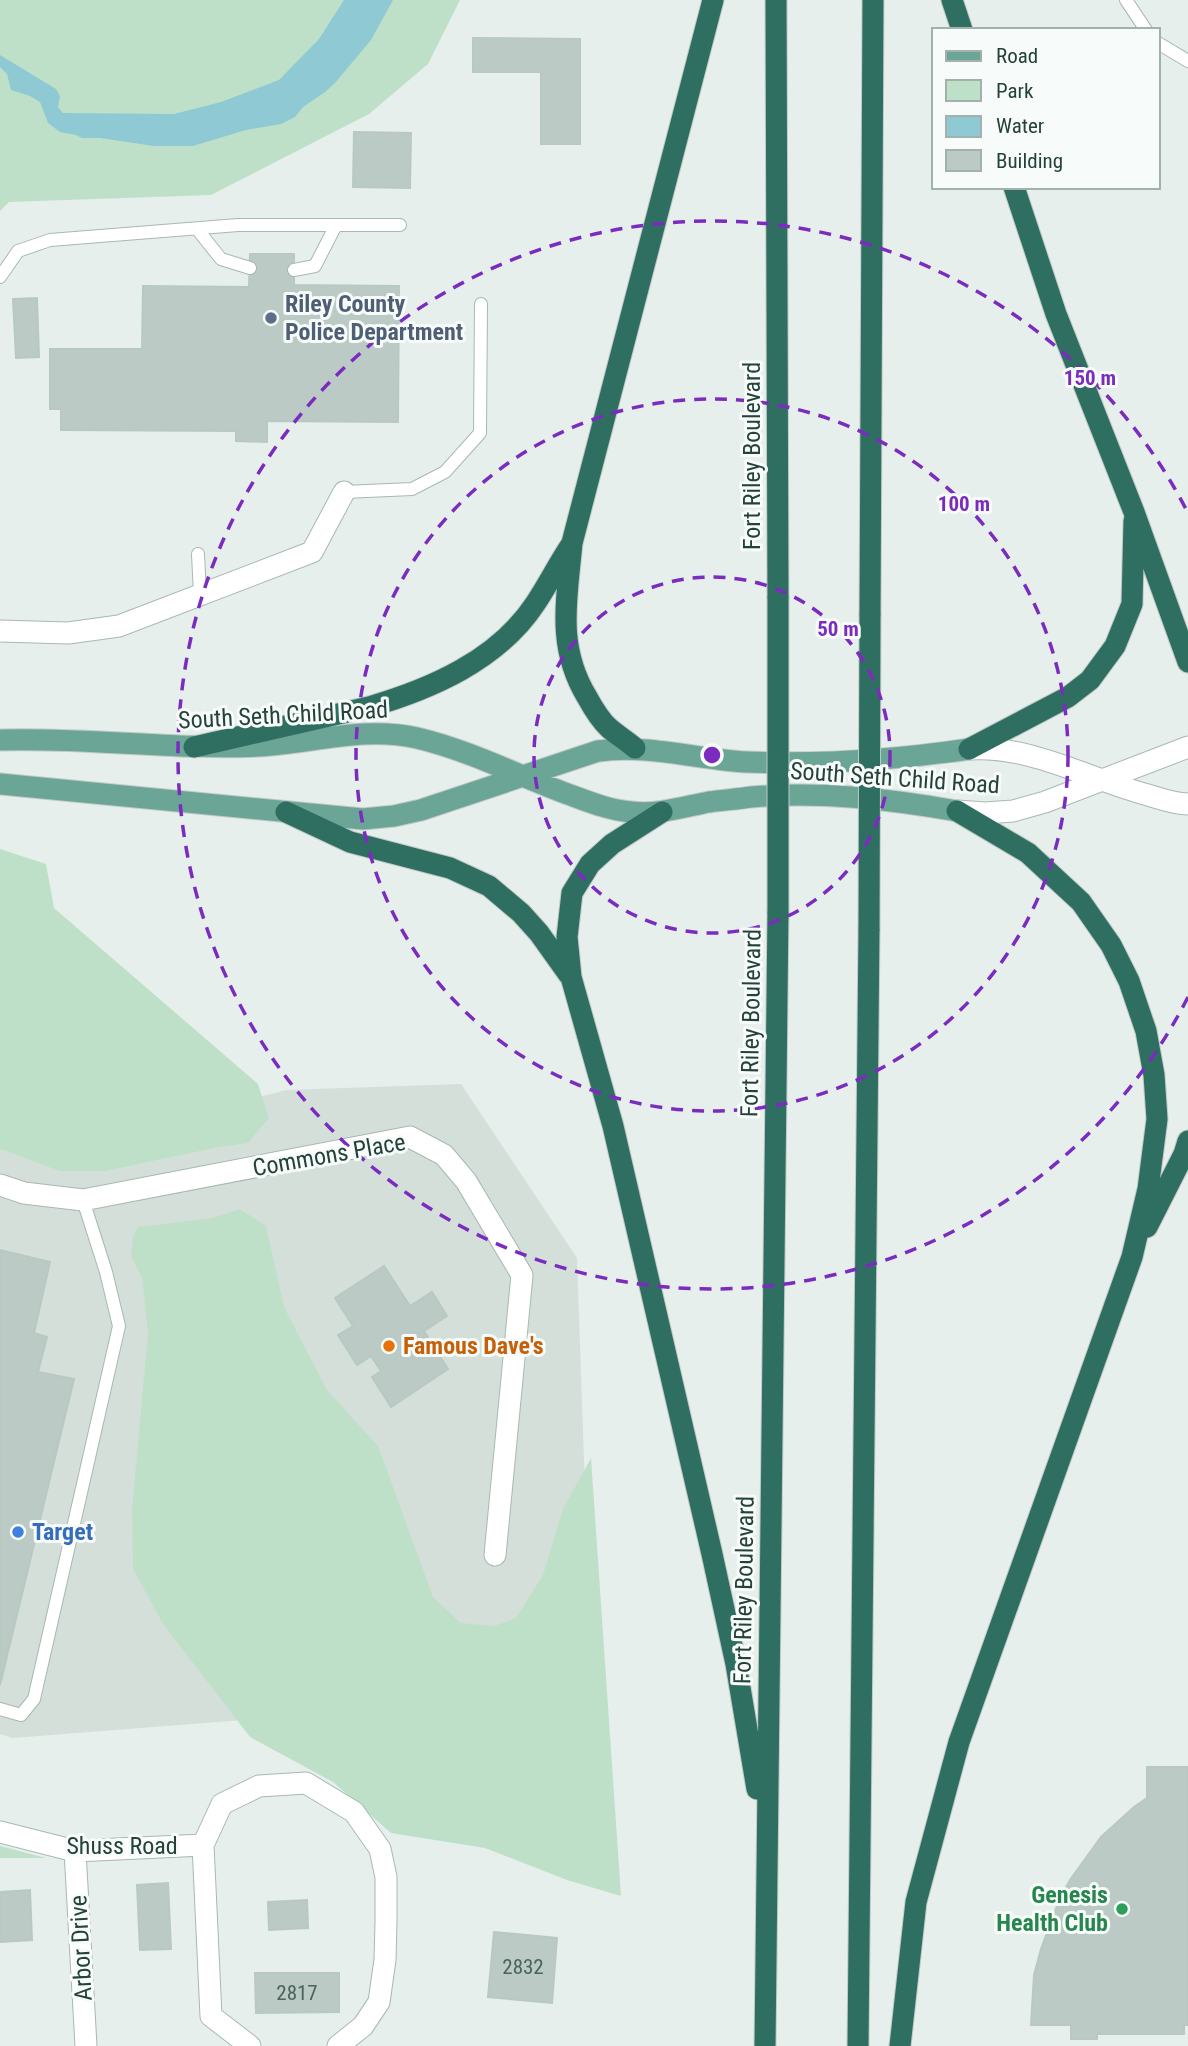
<svg xmlns="http://www.w3.org/2000/svg" width="1188" height="2046" font-family="'Roboto Condensed',sans-serif">
<style>
.built{fill:#d4dfda}
.green{fill:#bfe0c8}
.water{fill:#8ec9d4}
.building{fill:#bbcac4;stroke:#b8c9c2;stroke-width:2}
.lines{fill:none;stroke-linecap:round;stroke-linejoin:round}
.service-casing{stroke:#a8b8b2;stroke-width:14}
.minor-casing{stroke:#a8b8b2;stroke-width:23}
.tertiary-casing{stroke:#a8b8b2;stroke-width:23}
.primary-casing{stroke:#c2cac8;stroke-width:23}
.motorway-casing{stroke:#c2cac8;stroke-width:23}
.service{stroke:#fff;stroke-width:12}
.minor{stroke:#fff;stroke-width:21}
.tertiary{stroke:#fff;stroke-width:21}
.primary{stroke:#6aa596;stroke-width:21}
.motorway{stroke:#2f6f62;stroke-width:21}
.motorway-bridge-casing{stroke:#c2cac8;stroke-width:23;stroke-linecap:butt}
.motorway-bridge{stroke:#2f6f62;stroke-width:21}
.ring{fill:none;stroke:#7b2cbf;stroke-width:3.5;stroke-dasharray:12 9}
.service-dot{fill:#5c6f8a;stroke:#f7fbf9;stroke-width:2.5}
.food-dot{fill:#e8710a;stroke:#f7fbf9;stroke-width:2.5}
.shop-dot{fill:#3f7fe0;stroke:#f7fbf9;stroke-width:2.5}
.leisure-dot{fill:#2e9e5b;stroke:#f7fbf9;stroke-width:2.5}
.labels{text-anchor:middle;stroke-width:6;stroke-linejoin:round;paint-order:stroke}
.number-label{font-size:21px;fill:#4a645c}
.service-label{font-size:24px;font-weight:bold;fill:#4e5e75;stroke:#f7fbf9;text-anchor:start}
.street-label{font-size:24px;fill:#24423a;stroke:#f7fbf9}
.food-label{font-size:24px;font-weight:bold;fill:#c56008;stroke:#f7fbf9;text-anchor:start}
.shop-label{font-size:24px;font-weight:bold;fill:#366cbe;stroke:#f7fbf9;text-anchor:start}
.leisure-label{font-size:24px;font-weight:bold;fill:#27864d;stroke:#f7fbf9;text-anchor:end}
.centre{fill:#7b2cbf;stroke:#f7fbf9;stroke-width:3.5}
.ring-label{font-size:21px;text-anchor:middle;font-weight:bold;fill:#7b2cbf;stroke:#f7fbf9;stroke-width:6;stroke-linejoin:round;paint-order:stroke}
</style>
<rect width="100%" height="100%" fill="#e6efeb"/>
<!-- built -->
<path class="built" d="M 461,1084 L 577,1258 L 592,1693 L 13,1738 L 0,1734 L 0,1121 L 79,1145 L 286,1090 Z"/>
<!-- green -->
<path class="green" d="M 0,0 L 460,0 L 428,64 L 369,114 L 211,195 L 9,202 L 0,211 Z
M 0,849 L 46,864 L 54,908 L 258,1084 L 269,1118 L 248,1143 L 219,1147 L 105,1171 L 60,1171 L 0,1149 Z
M 240,1209 L 266,1226 L 284,1307 L 327,1390 L 378,1446 L 433,1597 L 461,1623 L 494,1626 L 516,1618 L 543,1575 L 563,1509 L 591,1458 L 621,1896 L 567,1880 L 485,1848 L 391,1833 L 333,1782 L 250,1737 L 163,1624 L 133,1569 L 132,1510 L 148,1332 L 142,1278 L 131,1256 L 133,1237 L 138,1227 L 212,1218 Z
M 0,1846 L 46,1858 L 0,1858 Z"/>
<!-- water -->
<path class="water" d="M 344,0 L 393,0 L 371,40 L 335,83 L 325,92 L 303,107 L 295,117 L 281,124 L 246,130 L 193,146 L 154,146 L 100,138 L 82,138 L 76,135 L 60,132 L 48,123 L 40,102 L 30,96 L 11,90 L 7,74 L 0,67 L 0,55 L 56,89 L 60,96 L 58,107 L 63,113 L 174,114 L 221,102 L 279,80 L 319,39 Z"/>
<!-- building -->
<path class="building" d="M 473,38 L 580,39 L 580,144 L 541,144 L 541,72 L 473,72 Z
M 354,132 L 411,133 L 410,188 L 353,187 Z
M 250,254 L 294,254 L 294,285 L 399,286 L 398,422 L 267,421 L 267,442 L 236,441 L 236,431 L 61,430 L 61,409 L 50,409 L 50,349 L 142,349 L 143,286 L 249,287 Z
M 37,298 L 39,357 L 16,358 L 13,299 Z
M 0,1250 L 50,1262 L 34,1333 L 47,1337 L 38,1372 L 74,1379 L 0,1685 Z
M 384,1266 L 410,1306 L 432,1292 L 447,1316 L 424,1331 L 448,1369 L 391,1407 L 372,1377 L 381,1371 L 371,1356 L 357,1365 L 338,1335 L 353,1326 L 335,1298 Z
M 1147,1767 L 1188,1767 L 1188,2025 L 1184,2025 L 1184,2034 L 1097,2034 L 1097,2039 L 1071,2039 L 1071,2025 L 1031,2025 L 1034,1975 L 1041,1949 L 1060,1898 L 1070,1880 L 1101,1837 L 1134,1807 L 1147,1798 Z
M 168,1883 L 171,1949 L 140,1950 L 137,1885 Z
M 30,1890 L 32,1940 L 0,1942 L 0,1892 Z
M 307,1900 L 308,1928 L 269,1930 L 268,1902 Z
M 494,1932 L 557,1938 L 552,2003 L 488,1997 Z
M 255,1973 L 339,1973 L 339,2012 L 256,2013 Z"/>
<g class="lines">
<!-- service casing -->
<g class="service-casing">
<path id="service" d="M 1126,0 L 1146,30
M 1158,43 L 1188,61
M 197,229 L 221,259 L 250,268
M 294,270 L 315,266 L 336,225
M 0,277 L 18,251 L 50,240 L 238,225 L 400,225
M 344,492 L 412,489 L 445,472 L 480,433 L 481,304
M 198,554 L 200,595
M 0,1709 L 21,1715 L 34,1699 L 119,1326 L 106,1272 L 83,1200"/>
</g>
<!-- minor casing -->
<g class="minor-casing">
<path id="minor" d="M 0,631 L 68,633 L 119,626 L 312,552 L 344,492
M 0,1185 L 24,1193 L 83,1200 L 410,1137 L 444,1155 L 466,1181 L 522,1275 L 495,1555
M 0,1832 L 75,1851 L 203,1845
M 75,1851 L 86,2046
M 250,2046 L 211,2016 L 203,1845 L 222,1804 L 259,1786 L 306,1783 L 354,1812 L 380,1849 L 386,1877 L 386,1922 L 385,1960 L 379,2002 L 363,2026 L 338,2046"/>
</g>
<!-- tertiary casing -->
<g class="tertiary-casing">
<path id="tertiary" d="M 969,749 C 1029,745 1085,777 1141,793 C 1156,797 1172,804 1188,804
M 957,811 L 985,813 L 1013,811 L 1045,802 L 1188,747"/>
</g>
<!-- primary casing -->
<g class="primary-casing">
<path id="primary" d="M 0,740 C 86,737 173,750 259,746 C 312,743 364,726 417,738 C 468,750 517,775 565,793 C 587,801 608,810 631,812 C 658,815 683,807 709,802 C 723,800 738,799 751,797 C 820,791 889,799 957,811
M 0,784 L 363,819 L 394,816 L 421,810 L 598,751 C 647,744 696,759 746,762 C 820,765 895,760 969,749"/>
</g>
<!-- motorway casing -->
<g class="motorway-casing">
<path id="motorway" d="M 776,0 L 778,598
M 952,0 L 962,30
M 1014,187 L 1056,314 L 1134,512 L 1188,662
M 870,615 L 873,0
M 194,747 L 369,707 C 431,689 498,660 535,604 C 548,585 558,564 571,545
M 635,748 C 627,741 617,735 609,728 C 600,720 593,708 587,697 C 556,646 567,599 572,543 L 713,0
M 969,749 L 1068,697 L 1090,680 L 1115,646 L 1132,604 L 1134,521
M 286,812 L 350,842 L 450,868 L 489,886 L 521,913 L 539,933 L 569,975
M 662,812 L 612,844 L 590,864 L 572,893 L 567,937 L 571,977 L 613,1126 L 712,1554 L 736,1664 L 757,1789
M 1147,1227 L 1184,1154 L 1188,1141
M 765,2046 L 778,912
M 858,2046 L 869,929
M 900,2046 L 916,1902 L 959,1742 L 1132,1257 L 1148,1189 L 1157,1119 L 1154,1075 L 1146,1031 L 1129,981 L 1111,945 L 1081,902 L 1028,853 L 957,811"/>
</g>
<!-- service -->
<use href="#service" class="service"/>
<!-- minor -->
<use href="#minor" class="minor"/>
<!-- tertiary -->
<use href="#tertiary" class="tertiary"/>
<!-- primary -->
<use href="#primary" class="primary"/>
<!-- motorway -->
<use href="#motorway" class="motorway"/>
<!-- motorway-bridge casing -->
<g class="motorway-bridge-casing">
<path id="motorway-bridge" d="M 778,598 L 778,912
M 869,929 L 870,615"/>
</g>
<!-- motorway-bridge -->
<use href="#motorway-bridge" class="motorway-bridge"/>
</g>
<!-- distance rings -->
<g class="ring">
<circle cx="712" cy="755" r="178"/>
<circle cx="712" cy="755" r="356"/>
<path d="M1188 997A534 534 0 1 1 1188 513"/>
</g>
<!-- markers -->
<circle class="service-dot" cx="271" cy="318" r="7"/>
<circle class="food-dot" cx="389" cy="1346" r="7"/>
<circle class="shop-dot" cx="18" cy="1532" r="7"/>
<circle class="leisure-dot" cx="1122" cy="1909" r="7"/>
<g class="labels">
<!-- number labels -->
<g class="number-label">
<text x="523" y="1974">2832</text>
<text x="297" y="2000">2817</text>
</g>
<!-- service labels -->
<g class="service-label">
<text x="285" y="312">Riley County<tspan x="285" dy="28">Police Department</tspan></text>
</g>
<!-- street labels -->
<g class="street-label">
<text transform="translate(752 456) rotate(-90)" y="8">Fort Riley Boulevard</text>
<text transform="translate(283 715) rotate(-3)" y="8">South Seth Child Road</text>
<text transform="translate(895 778) rotate(4)" y="8">South Seth Child Road</text>
<text transform="translate(751 1023) rotate(-89)" y="8">Fort Riley Boulevard</text>
<text transform="translate(329 1155) rotate(-10)" y="8">Commons Place</text>
<text transform="translate(744 1590) rotate(-89)" y="8">Fort Riley Boulevard</text>
<text x="122" y="1854">Shuss Road</text>
<text transform="translate(81 1948) rotate(-93)" y="8">Arbor Drive</text>
</g>
<!-- food labels -->
<g class="food-label">
<text x="403" y="1354">Famous Dave's</text>
</g>
<!-- shop labels -->
<g class="shop-label">
<text x="32" y="1540">Target</text>
</g>
<!-- leisure labels -->
<g class="leisure-label">
<text x="1108" y="1903">Genesis<tspan x="1108" dy="28">Health Club</tspan></text>
</g>
</g>
<circle cx="712" cy="755" r="10" class="centre"/>
<g class="ring-label">
<text x="1090" y="385">150 m</text>
<text x="964" y="511">100 m</text>
<text x="838" y="636">50 m</text>
</g>
<!-- legend -->
<rect x="932" y="28" width="228" height="161" fill="#f7fbf9" stroke="#a3b1ad" stroke-width="2"/>
<rect x="946" y="51" width="35" height="10" fill="#6aa596" stroke="#a3b1ad" stroke-width="2"/>
<text x="996" y="63" font-size="21" fill="#24423a">Road</text>
<rect x="946" y="80" width="35" height="21" fill="#bfe0c8" stroke="#a3b1ad" stroke-width="2"/>
<text x="996" y="98" font-size="21" fill="#24423a">Park</text>
<rect x="946" y="116" width="35" height="21" fill="#8ec9d4" stroke="#a3b1ad" stroke-width="2"/>
<text x="996" y="133" font-size="21" fill="#24423a">Water</text>
<rect x="946" y="150" width="35" height="21" fill="#bbcac4" stroke="#a3b1ad" stroke-width="2"/>
<text x="996" y="168" font-size="21" fill="#24423a">Building</text>
</svg>
